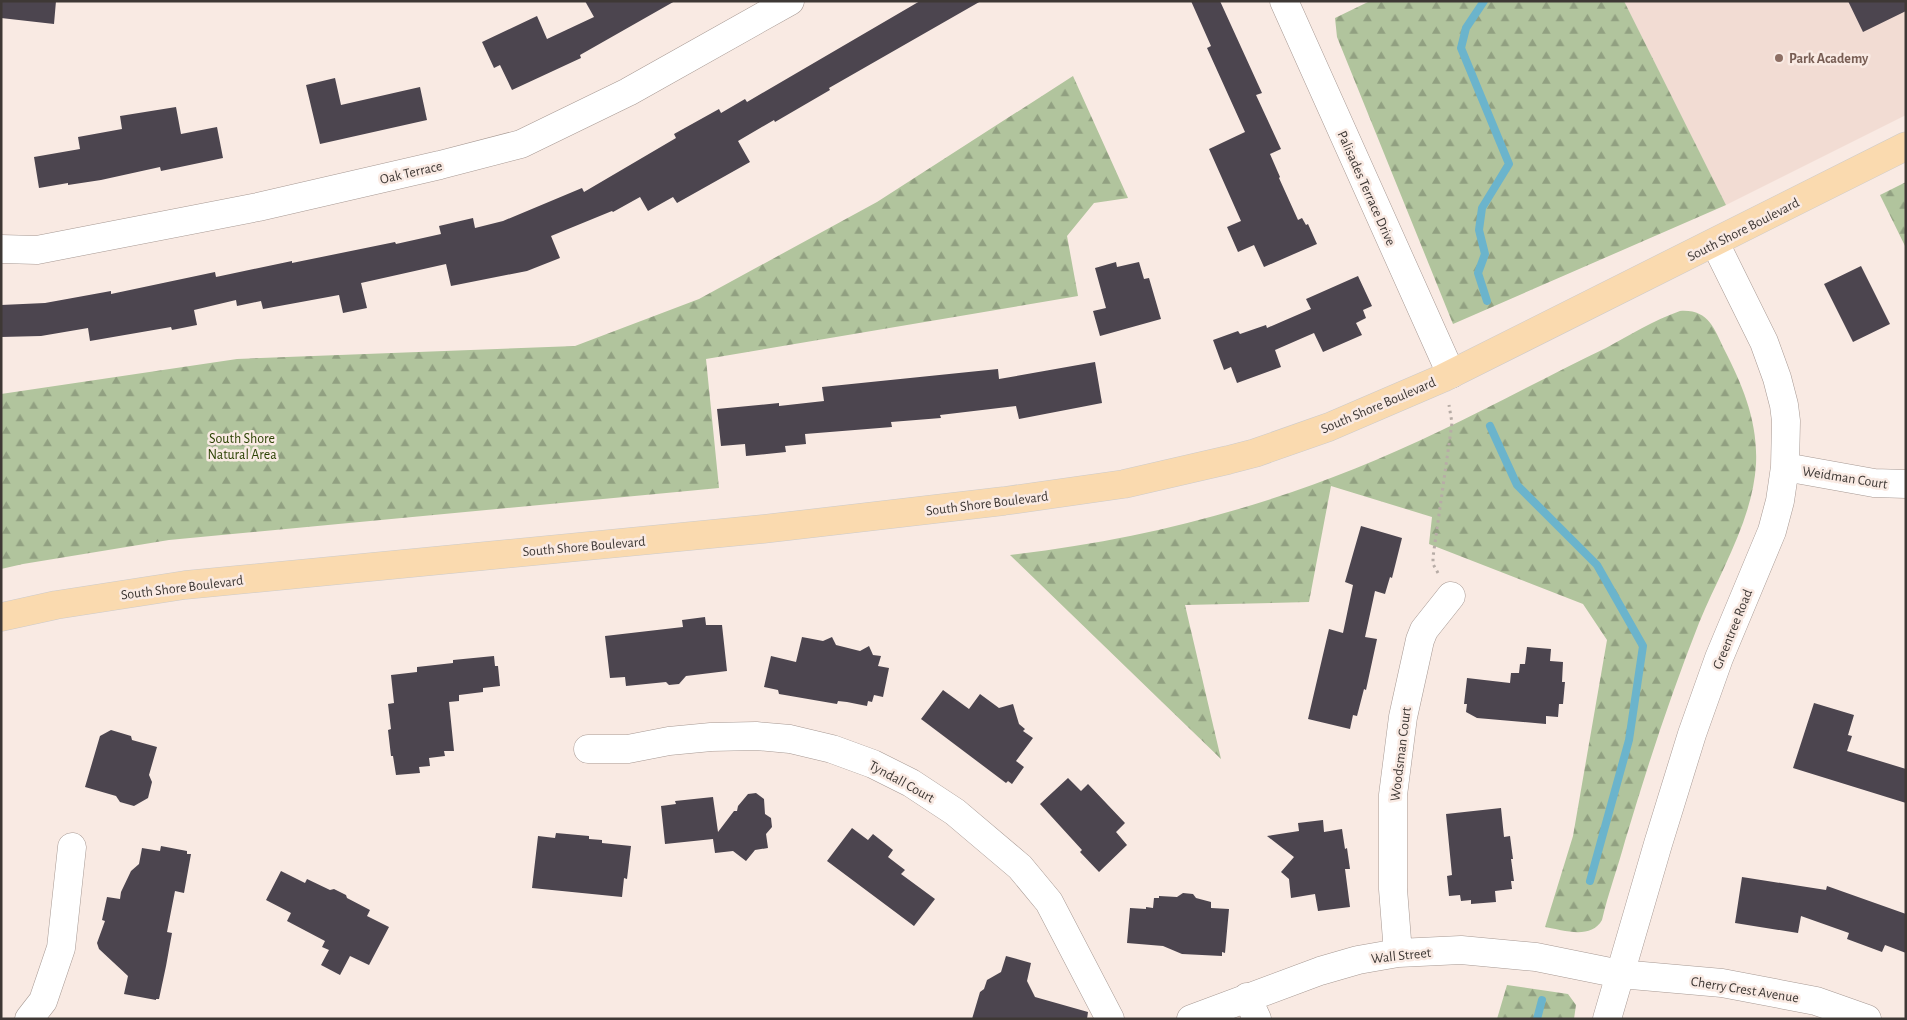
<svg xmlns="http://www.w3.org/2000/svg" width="1907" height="1020" font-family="'Alegreya Sans',sans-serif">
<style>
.built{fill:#f2dcd3}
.forest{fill:url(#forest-firs)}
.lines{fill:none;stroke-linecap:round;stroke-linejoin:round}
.stream{stroke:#6bb4cc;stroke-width:8}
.building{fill:#4c454f}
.minor-casing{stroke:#a79993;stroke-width:29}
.major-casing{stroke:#cdcbca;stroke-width:29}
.path{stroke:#b7aca6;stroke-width:3;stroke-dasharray:2.5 4;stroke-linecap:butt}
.minor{stroke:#fff;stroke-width:28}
.major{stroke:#fadaaf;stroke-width:28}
.education-dot{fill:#8d6e63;stroke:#f9eae3;stroke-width:2}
.labels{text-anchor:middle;stroke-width:5;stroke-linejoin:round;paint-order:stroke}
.education-label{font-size:14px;font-weight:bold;fill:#785e54;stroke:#f9eae3;text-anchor:start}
.street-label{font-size:14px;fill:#3e3835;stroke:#f9eae3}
.park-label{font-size:14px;fill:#2d4305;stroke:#f9eae3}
</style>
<defs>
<pattern id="forest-firs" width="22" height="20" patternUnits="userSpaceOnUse" patternTransform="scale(1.25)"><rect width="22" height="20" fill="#b1c49d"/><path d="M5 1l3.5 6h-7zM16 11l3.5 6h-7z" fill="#91a081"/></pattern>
</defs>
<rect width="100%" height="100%" fill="#f9eae3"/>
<!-- built -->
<path class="built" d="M 1624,1 L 1906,1 L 1906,115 L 1726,205 Z"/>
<!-- forest -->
<path class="forest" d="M 1370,1 L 1624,1 L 1726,205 L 1453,324 L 1337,37 L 1335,18 Z
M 1073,76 L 1128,198 L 1094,203 L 1067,236 L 1078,296 L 706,359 L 719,488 L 169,540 L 23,564 L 1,569 L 1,394 L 237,359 L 575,346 L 699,299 L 877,202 Z
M 1906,182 L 1906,248 L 1880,195 Z
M 1680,311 C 1708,309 1714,328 1724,349 C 1743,386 1758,422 1756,464 C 1753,519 1720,572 1699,623 C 1671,694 1647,767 1625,841 C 1618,867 1608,894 1602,920 C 1591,940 1563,930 1545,927 L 1573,836 L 1607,640 L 1583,604 L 1429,544 L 1432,517 L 1331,486 L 1309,602 L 1185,605 L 1221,759 L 1010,555 C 1164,537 1301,498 1440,431 C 1496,404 1550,375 1606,348 C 1630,335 1654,320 1680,311 Z
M 1507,985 L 1568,994 L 1576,1005 L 1574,1019 L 1497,1019 Z"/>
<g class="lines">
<!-- stream -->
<path class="stream" d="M 1484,1 L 1466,28 L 1461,48 L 1509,164 L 1482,208 L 1479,230 L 1485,254 L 1478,273 L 1487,301
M 1490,426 L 1517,485 L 1597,565 L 1643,646 L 1629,740 L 1590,881
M 1537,1019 L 1542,1000"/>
</g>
<!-- building -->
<path class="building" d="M 1,1 L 56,1 L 54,24 L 1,18 Z
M 585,1 L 675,1 L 580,55 L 581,58 L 512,90 L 500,65 L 494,68 L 482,42 L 537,16 L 547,39 L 594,17 Z
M 920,1 L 981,1 L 829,88 L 830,90 L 775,122 L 774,120 L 738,141 L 750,162 L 677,203 L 673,197 L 648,211 L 640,197 L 613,212 L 612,211 L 551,236 L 560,258 L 527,271 L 451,286 L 446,264 L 361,283 L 367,308 L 343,313 L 339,295 L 263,309 L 261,301 L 237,306 L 236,300 L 194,310 L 197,325 L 172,330 L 171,327 L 90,341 L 88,328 L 41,336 L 1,337 L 1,305 L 45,303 L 111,291 L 111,294 L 215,272 L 216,277 L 292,261 L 292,263 L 395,242 L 396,244 L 441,234 L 439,226 L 473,218 L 475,228 L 503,221 L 582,188 L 584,192 L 676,138 L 674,134 L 719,109 L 721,113 L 745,99 L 747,102 Z
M 1191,1 L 1220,1 L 1262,93 L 1256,95 L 1281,149 L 1270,154 L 1280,177 L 1279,178 L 1298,220 L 1302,218 L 1306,225 L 1308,224 L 1317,244 L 1264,267 L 1254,245 L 1238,252 L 1227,227 L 1241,221 L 1209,149 L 1245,132 L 1207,48 L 1211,46 Z
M 1848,1 L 1906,1 L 1906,11 L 1863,32 Z
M 335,78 L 341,105 L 420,87 L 427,120 L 320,144 L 306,85 Z
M 176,107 L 181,134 L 217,127 L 223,158 L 161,171 L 160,167 L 101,180 L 68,185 L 68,183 L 39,188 L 34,157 L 80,149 L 78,137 L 122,129 L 120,116 Z
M 1116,262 L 1117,267 L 1139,262 L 1144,279 L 1149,278 L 1161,319 L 1100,336 L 1093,311 L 1106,308 L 1095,268 Z
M 1861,266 L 1890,324 L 1853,342 L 1824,284 Z
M 1358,276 L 1372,306 L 1363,310 L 1366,318 L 1356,323 L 1362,335 L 1323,352 L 1314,333 L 1275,350 L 1281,367 L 1237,383 L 1231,367 L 1224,370 L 1213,340 L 1238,331 L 1240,334 L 1266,325 L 1267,328 L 1311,309 L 1306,299 Z
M 1095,362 L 1102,403 L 1019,419 L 1016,406 L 940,415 L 941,418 L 891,422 L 892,427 L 805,434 L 806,444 L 785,446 L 786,452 L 746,456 L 745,444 L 721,446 L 717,409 L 779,403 L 779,406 L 824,401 L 822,387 L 998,369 L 999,379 Z
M 1361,526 L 1402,538 L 1392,578 L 1390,577 L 1385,594 L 1375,591 L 1365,637 L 1377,639 L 1366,690 L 1364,689 L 1357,716 L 1353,715 L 1350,729 L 1308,719 L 1329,629 L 1343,633 L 1353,585 L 1345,582 Z
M 705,617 L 706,625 L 722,625 L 727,671 L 686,676 L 679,684 L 669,685 L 666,682 L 626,686 L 625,677 L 610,678 L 605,636 L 683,627 L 682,620 Z
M 802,637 L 823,641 L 832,637 L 836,645 L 860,651 L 869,646 L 873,655 L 881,656 L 878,666 L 889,668 L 883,697 L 874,695 L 872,702 L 868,701 L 867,706 L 847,702 L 838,701 L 837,704 L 779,694 L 778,690 L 764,687 L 771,656 L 796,662 Z
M 1527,647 L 1551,649 L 1550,661 L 1563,662 L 1562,682 L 1565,682 L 1563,704 L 1559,704 L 1558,717 L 1546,716 L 1546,724 L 1477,718 L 1466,712 L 1467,704 L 1464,704 L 1467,678 L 1510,683 L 1511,673 L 1519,673 L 1520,664 L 1525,664 Z
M 494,656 L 495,666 L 498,666 L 500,686 L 483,688 L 483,692 L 459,695 L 459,701 L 449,702 L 454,751 L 444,751 L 445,756 L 429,758 L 430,766 L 419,767 L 420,773 L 396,775 L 393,756 L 391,756 L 388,730 L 391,729 L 388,704 L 394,703 L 391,675 L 417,672 L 417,667 L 453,663 L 453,660 Z
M 943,690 L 969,709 L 980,694 L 999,708 L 1013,704 L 1019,724 L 1025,729 L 1023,731 L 1033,738 L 1016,761 L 1024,767 L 1012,784 L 1008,781 L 1006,783 L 921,719 Z
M 1814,703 L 1854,715 L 1848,735 L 1852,736 L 1847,751 L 1906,769 L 1906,803 L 1793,768 Z
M 111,730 L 131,736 L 132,740 L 157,747 L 149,775 L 152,782 L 148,798 L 134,806 L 120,802 L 116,796 L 85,787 L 100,736 Z
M 1068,778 L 1081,791 L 1088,784 L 1125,823 L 1116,832 L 1127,845 L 1099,872 L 1080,852 L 1082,850 L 1040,804 Z
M 756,793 L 764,799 L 765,814 L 771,818 L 772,827 L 766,834 L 768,848 L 755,850 L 746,861 L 733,851 L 715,853 L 713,839 L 665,844 L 661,806 L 676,804 L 675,801 L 713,797 L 718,832 L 734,811 L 737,811 L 738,806 L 748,794 Z
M 1501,808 L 1504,837 L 1510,836 L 1513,859 L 1511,859 L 1514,881 L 1511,881 L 1512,889 L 1495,891 L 1496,902 L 1471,904 L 1471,900 L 1461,901 L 1460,895 L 1449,896 L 1447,876 L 1452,875 L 1446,814 Z
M 1323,820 L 1324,832 L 1342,829 L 1345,849 L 1347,848 L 1350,869 L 1345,869 L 1350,907 L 1318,911 L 1315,894 L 1291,898 L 1289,879 L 1281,872 L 1294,857 L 1267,836 L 1299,831 L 1298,823 Z
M 852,828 L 868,840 L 873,834 L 893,850 L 888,857 L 905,870 L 901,874 L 935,899 L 914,926 L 827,861 Z
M 556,833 L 589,836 L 589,839 L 602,840 L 602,843 L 631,846 L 627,879 L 624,878 L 622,897 L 532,888 L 538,836 L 555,838 Z
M 161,846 L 187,851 L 187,854 L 191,854 L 184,893 L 175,891 L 167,932 L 172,933 L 166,966 L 159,999 L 156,999 L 156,1000 L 124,994 L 128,976 L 99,949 L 97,943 L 105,921 L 102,920 L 107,897 L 120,899 L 121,892 L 131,871 L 139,864 L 142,848 L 160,851 Z
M 281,871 L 305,883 L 307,879 L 330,890 L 334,889 L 346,895 L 347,898 L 370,910 L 367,916 L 389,927 L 369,965 L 350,956 L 340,975 L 321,965 L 329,950 L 322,947 L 325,941 L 287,921 L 291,913 L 266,900 Z
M 1742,877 L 1826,890 L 1827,886 L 1906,914 L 1906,953 L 1885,945 L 1882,952 L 1847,939 L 1849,933 L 1801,916 L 1798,933 L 1735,923 Z
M 1183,893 L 1193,894 L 1196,898 L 1211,902 L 1211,908 L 1229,909 L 1225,953 L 1222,952 L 1222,956 L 1182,954 L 1163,946 L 1127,943 L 1130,908 L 1146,909 L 1146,907 L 1153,908 L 1154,898 L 1159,898 L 1159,896 L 1177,897 Z
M 1006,956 L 1031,963 L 1027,981 L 1035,997 L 1088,1012 L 1087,1019 L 972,1019 L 980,992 L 984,989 L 987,980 L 1001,972 Z"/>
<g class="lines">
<!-- minor casing -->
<g class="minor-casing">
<path id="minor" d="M 1284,1 L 1451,374
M 1,249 L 37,250 L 258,207 L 440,165 L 521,144 L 628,92 L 790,1
M 1785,467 L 1874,483 L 1906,484
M 588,749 L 628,749 L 669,741 L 711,737 L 756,736 L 790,739 L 832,749 L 873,764 L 911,783 L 955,812 L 1020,867 L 1049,902 L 1110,1019
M 1398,953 L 1393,889 L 1393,795 L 1403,717 L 1420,640 L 1424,630 L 1451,596
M 1247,997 L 1257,1019
M 29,1019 L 43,1001 L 61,948 L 72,847
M 1191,1019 L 1320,971 L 1358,960 L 1398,953 L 1461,950 L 1536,957 L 1620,974 L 1722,983 L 1816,1001 L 1867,1019
M 1607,1019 L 1658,844 L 1692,734 L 1719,658 L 1772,531 L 1780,501 L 1785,467 L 1786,421 L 1784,405 L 1777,378 L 1764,342 L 1715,243"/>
</g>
<!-- major casing -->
<g class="major-casing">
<path id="major" d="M 1,617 L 56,605 L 185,585 L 763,529 L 1004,501 L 1124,484 L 1228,460 L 1255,453 L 1329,427 L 1443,378 L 1906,146"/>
</g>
<!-- path -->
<path class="path" d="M 1438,573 L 1433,564 L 1433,557 L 1452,423 L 1449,405"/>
<!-- minor -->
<use href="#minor" class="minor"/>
<!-- major -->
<use href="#major" class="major"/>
</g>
<!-- markers -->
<circle class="education-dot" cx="1779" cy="58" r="5"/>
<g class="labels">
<!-- education labels -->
<g class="education-label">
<text x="1789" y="63">Park Academy</text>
</g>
<!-- street labels -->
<g class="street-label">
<text transform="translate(411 172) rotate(-13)" y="5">Oak Terrace</text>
<text transform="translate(1367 188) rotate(66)" y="5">Palisades Terrace Drive</text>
<text transform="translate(1743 229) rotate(-27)" y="5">South Shore Boulevard</text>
<text transform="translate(1378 405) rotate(-23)" y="5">South Shore Boulevard</text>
<text transform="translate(1845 477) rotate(9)" y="5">Weidman Court</text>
<text transform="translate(987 503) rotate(-7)" y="5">South Shore Boulevard</text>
<text transform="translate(584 546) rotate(-5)" y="5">South Shore Boulevard</text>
<text transform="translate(182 587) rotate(-7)" y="5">South Shore Boulevard</text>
<text transform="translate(1732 629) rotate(-68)" y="5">Greentree Road</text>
<text transform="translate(1400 754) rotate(-83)" y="5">Woodsman Court</text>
<text transform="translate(902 781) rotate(29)" y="5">Tyndall Court</text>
<text transform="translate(1401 955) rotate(-6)" y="5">Wall Street</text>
<text transform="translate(1745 989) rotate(9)" y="5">Cherry Crest Avenue</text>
</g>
<!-- park labels -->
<g class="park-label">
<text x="242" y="443">South Shore<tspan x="242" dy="16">Natural Area</tspan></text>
</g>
</g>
<!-- border -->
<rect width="1907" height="1020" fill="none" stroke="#3e3835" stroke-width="5"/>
</svg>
